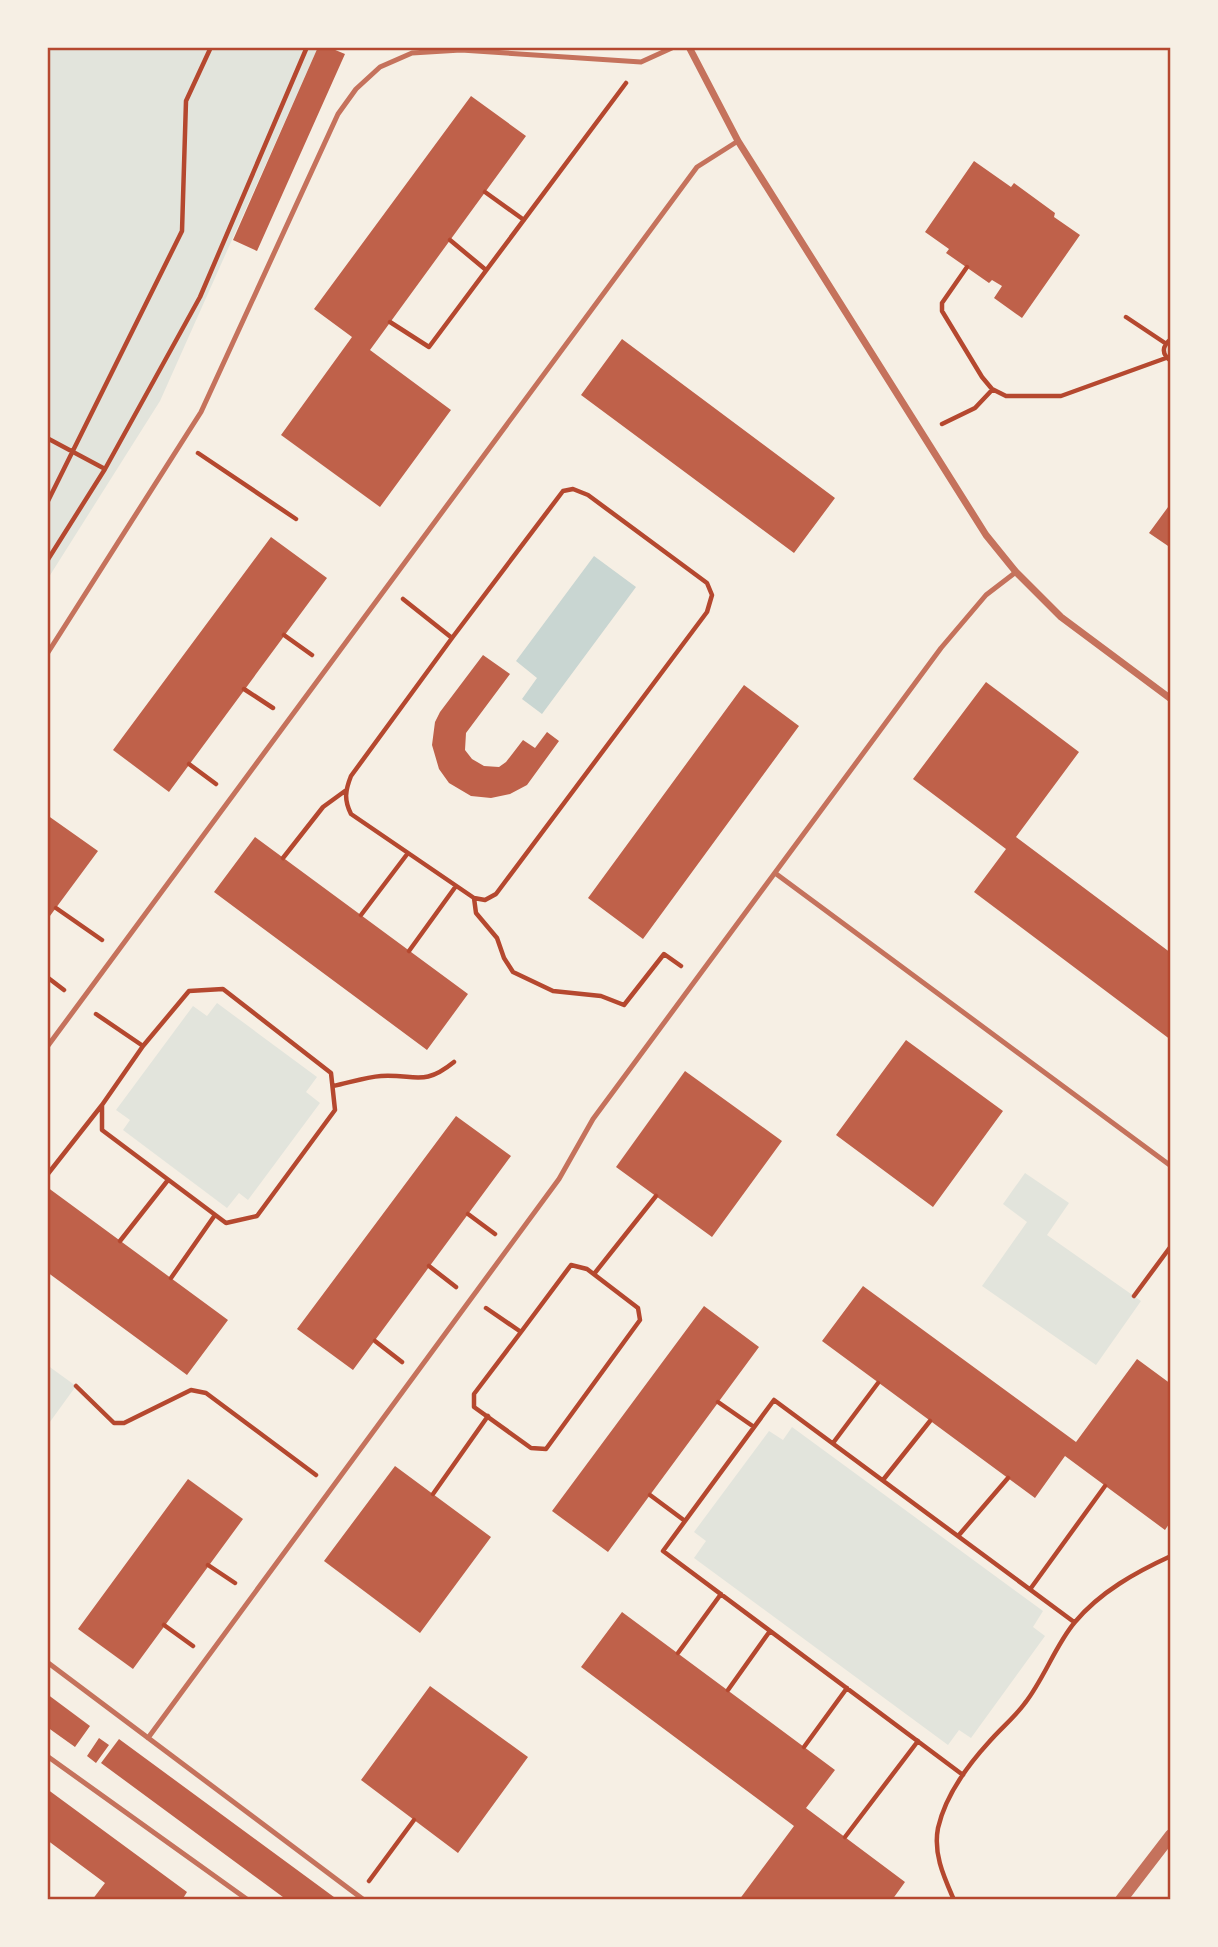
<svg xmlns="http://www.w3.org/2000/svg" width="1218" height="1947" font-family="Rubik,sans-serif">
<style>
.green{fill:#e2e4dc}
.water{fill:#c9d6d2}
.building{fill:#bf614a}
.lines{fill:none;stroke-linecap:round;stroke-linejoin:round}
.path{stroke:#b5482f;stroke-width:4.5}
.service{stroke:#c5725c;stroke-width:5}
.minor{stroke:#c5725c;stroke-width:7}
.tertiary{stroke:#c5725c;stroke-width:12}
.neatline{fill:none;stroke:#b5482f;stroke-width:2.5}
</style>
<rect width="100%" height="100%" fill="#f6efe4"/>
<!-- green -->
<path class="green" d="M 47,47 L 318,47 L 160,401 L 47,580 Z
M 217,1003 L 317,1077 L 306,1092 L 320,1103 L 248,1200 L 239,1193 L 227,1208 L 123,1130 L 130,1120 L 116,1110 L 193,1006 L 207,1016 Z
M 1025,1173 L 1069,1203 L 1047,1235 L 1141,1301 L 1096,1365 L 982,1286 L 1027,1222 L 1003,1204 Z
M 47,1365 L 76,1386 L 47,1426 Z
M 792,1427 L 1043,1611 L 1033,1627 L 1045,1636 L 971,1738 L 959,1730 L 948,1745 L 694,1558 L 706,1541 L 694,1532 L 769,1431 L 783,1440 Z"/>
<!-- water -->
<path class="water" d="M 594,556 L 636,587 L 542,714 L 522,699 L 537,678 L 516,661 Z"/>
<!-- building -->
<path class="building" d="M 318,47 L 328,47 L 345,54 L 257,251 L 233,240 Z
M 471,96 L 526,136 L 370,350 L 451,410 L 380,507 L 281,435 L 352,337 L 314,309 Z
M 974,161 L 1011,187 L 1014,183 L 1055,213 L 1054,217 L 1080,235 L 1022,318 L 994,298 L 1002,286 L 992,280 L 989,283 L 946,253 L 949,249 L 925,232 Z
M 622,339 L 835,498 L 794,553 L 581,395 Z
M 1171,503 L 1171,548 L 1149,533 Z
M 271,537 L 327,578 L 169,792 L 113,750 Z
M 483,655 L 510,674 L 466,733 L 465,750 L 472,759 L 484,766 L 499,767 L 506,762 L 523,740 L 535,748 L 547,732 L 559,741 L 527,785 L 510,794 L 491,798 L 471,796 L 449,783 L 439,769 L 432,745 L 435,722 L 440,712 Z
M 986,682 L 1079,752 L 1016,837 L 1171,953 L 1171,1040 L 974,892 L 1006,849 L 913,779 Z
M 744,685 L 799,726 L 643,939 L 588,898 Z
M 47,815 L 98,851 L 47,920 Z
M 255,837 L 468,994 L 427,1050 L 214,892 Z
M 906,1040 L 1003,1111 L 933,1207 L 836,1135 Z
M 685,1071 L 782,1141 L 712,1237 L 616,1167 Z
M 456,1116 L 511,1156 L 353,1370 L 297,1329 Z
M 47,1187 L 228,1320 L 187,1375 L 47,1272 Z
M 863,1286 L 1076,1442 L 1137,1359 L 1171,1384 L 1171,1521 L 1165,1530 L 1065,1456 L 1035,1498 L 822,1341 Z
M 704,1306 L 759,1347 L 608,1552 L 552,1511 Z
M 395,1466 L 491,1537 L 420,1633 L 324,1561 Z
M 188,1479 L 243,1519 L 133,1669 L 78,1629 Z
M 622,1612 L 835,1770 L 806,1808 L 905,1882 L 892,1900 L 739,1900 L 794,1826 L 581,1667 Z
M 430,1686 L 528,1757 L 458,1853 L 361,1780 Z
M 47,1694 L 90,1726 L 75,1747 L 47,1727 Z
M 99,1738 L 109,1745 L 96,1763 L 87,1756 Z
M 119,1739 L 338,1900 L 287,1900 L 101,1763 Z
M 47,1789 L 187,1892 L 182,1900 L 92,1900 L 105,1883 L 47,1840 Z"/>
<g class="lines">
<!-- path -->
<path class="path" d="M 485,192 L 524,220
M 450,240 L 486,270
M 967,267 L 942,303 L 942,311 L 982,377 L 992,389 L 1006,396 L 1061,396 L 1166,358
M 1126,317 L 1165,343
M 390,322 L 429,347 L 626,83
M 1171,339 C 1162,346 1161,354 1171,361
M 942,424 L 975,408 L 992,390
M 47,438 L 105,469
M 198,453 L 296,519
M 47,503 L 182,231 L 186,101 L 211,47
M 47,561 L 105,469 L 200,297 L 307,47
M 403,599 L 452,638 L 563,491 L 573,489 L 588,495 L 707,583 L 712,595 L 707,612 L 496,894 L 485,900 L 474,898 L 351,814 C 344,800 345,791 351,776 L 452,638
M 284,635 L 312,655
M 244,689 L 273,708
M 189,764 L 216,784
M 283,858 L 323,807 L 345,791
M 474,898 L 476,913 L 497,938 L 504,958 L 513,972 L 553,991 L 601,996 L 624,1005 L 664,954 L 681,966
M 56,908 L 102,940
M 361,915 L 408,853
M 409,951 L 456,886
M 47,977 L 64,990
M 96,1014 L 143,1046 L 102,1105 L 102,1130 L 226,1223 L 257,1216 L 335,1110 L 331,1073 L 223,989 L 189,991 L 143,1046
M 333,1086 C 348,1083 366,1077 381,1076 C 416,1074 423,1087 454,1062
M 47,1175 L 102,1105
M 468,1214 L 495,1234
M 120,1241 L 168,1180
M 429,1266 L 456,1287
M 594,1274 L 656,1196
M 171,1278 L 215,1215
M 1134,1296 L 1171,1246
M 486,1308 L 521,1332 L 474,1394 L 474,1407 L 531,1448 L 546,1449 L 640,1320 L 638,1308 L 587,1269 L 571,1265 L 521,1332
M 375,1341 L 402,1362
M 76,1386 L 114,1423 L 124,1423 L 191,1390 L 206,1393 L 316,1475
M 718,1402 L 754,1427
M 833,1443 L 878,1383
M 883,1480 L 930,1421
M 433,1494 L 488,1416
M 650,1495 L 685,1521
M 959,1535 L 1008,1478
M 208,1565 L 235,1583
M 1031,1588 L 1105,1486
M 164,1625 L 193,1646
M 678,1653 L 721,1594
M 728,1690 L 770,1631
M 804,1747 L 847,1688
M 963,1775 L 663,1551 L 774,1400 L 1074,1622
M 845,1837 L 918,1741
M 369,1881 L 414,1820
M 954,1900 C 944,1877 933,1854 938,1828 C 945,1797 968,1765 989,1742 C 1000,1729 1015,1717 1025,1703 C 1044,1679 1056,1644 1075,1622 C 1100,1592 1136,1572 1171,1556"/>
<!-- service -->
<path class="service" d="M 47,654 L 201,412 L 338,114 L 356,89 L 380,67 L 412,53 L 461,50 L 641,62 L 674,47
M 775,873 L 1171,1166
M 47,1047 L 697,167 L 738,141
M 47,1662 L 364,1900
M 148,1738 L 559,1179 L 593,1119 L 941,648 L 986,595 L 1016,572
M 47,1756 L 248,1900"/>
<!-- minor -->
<path class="minor" d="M 689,47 L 738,141 L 986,535 L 1016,572 L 1061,617 L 1171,699"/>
<!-- tertiary -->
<path class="tertiary" d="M 1121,1900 L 1171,1835"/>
</g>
<!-- border -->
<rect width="1218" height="1947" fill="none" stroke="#f6efe4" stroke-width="98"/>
<rect x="49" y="49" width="1120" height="1849" class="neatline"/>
</svg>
